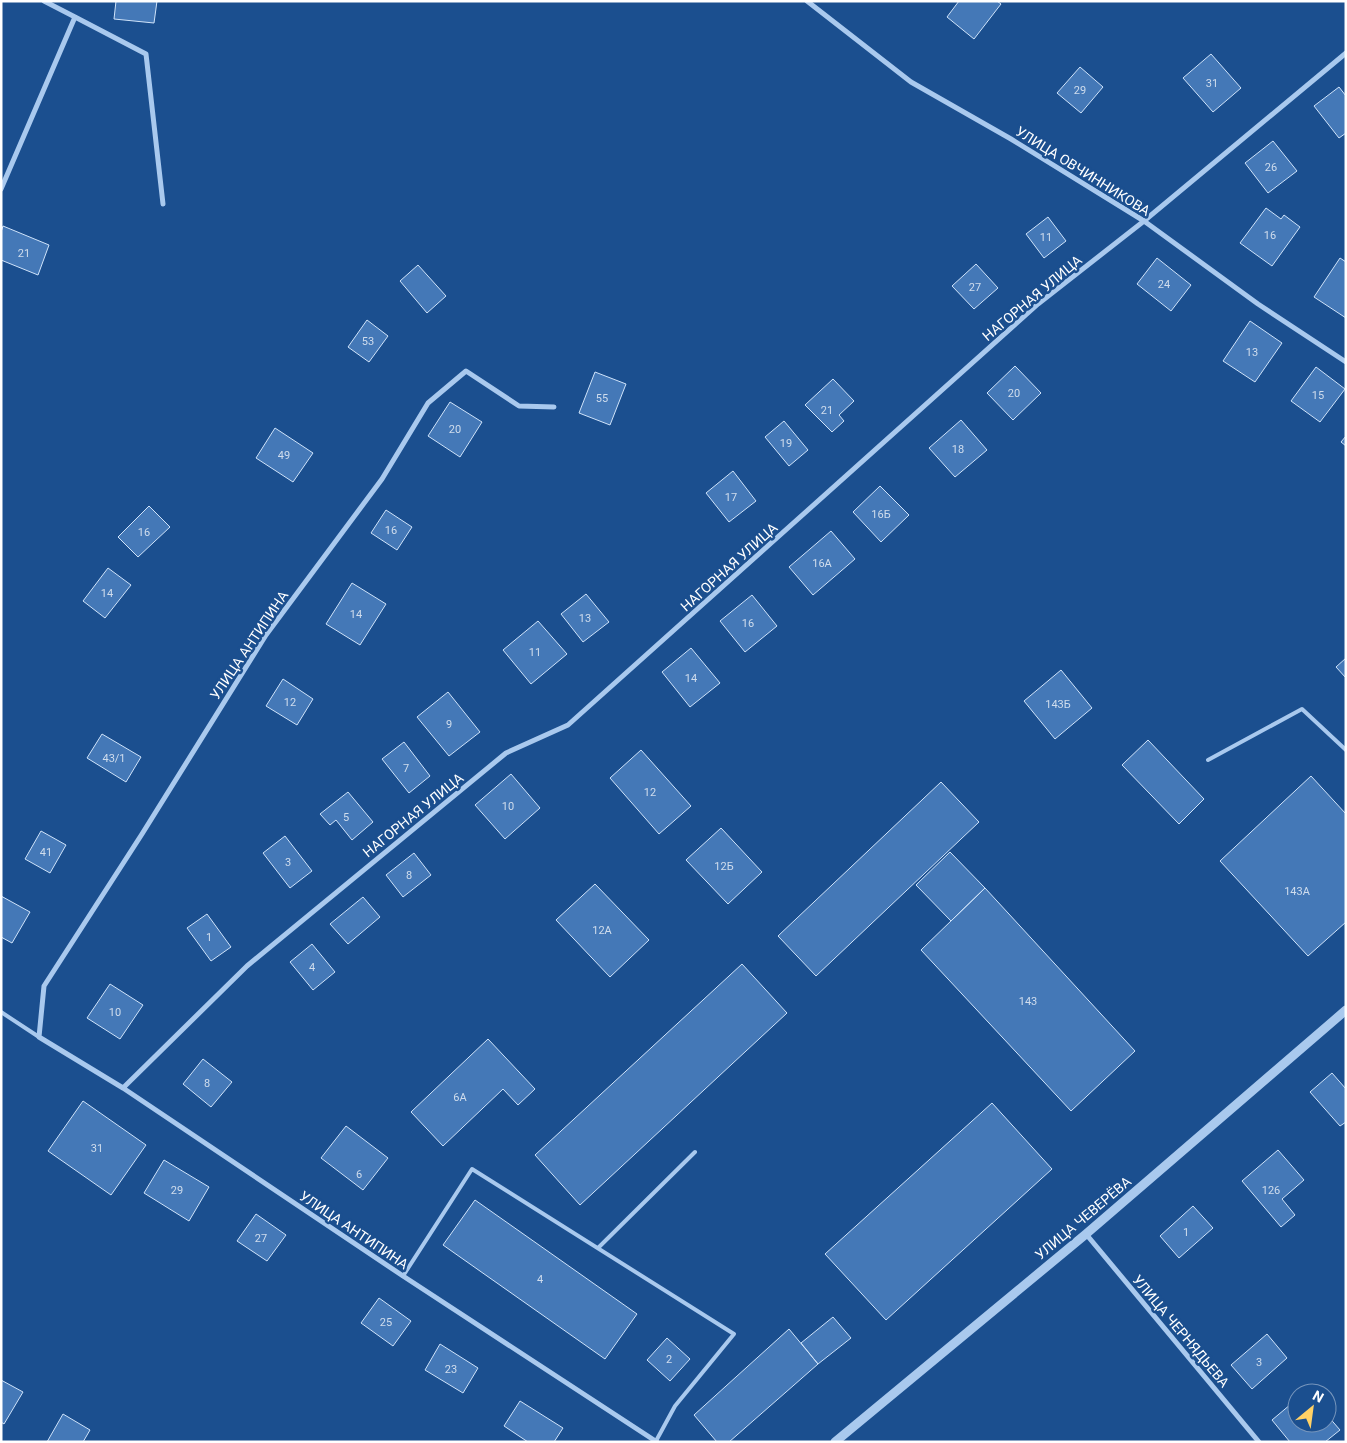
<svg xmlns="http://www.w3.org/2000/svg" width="1347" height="1443" font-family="Roboto,sans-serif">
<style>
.building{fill:#4478b7;stroke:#cfe3fa}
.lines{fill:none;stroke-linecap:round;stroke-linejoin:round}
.service{stroke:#a9c9ee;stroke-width:4}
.minor{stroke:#a9c9ee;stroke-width:5}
.tertiary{stroke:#a9c9ee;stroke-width:9}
.labels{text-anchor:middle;stroke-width:5;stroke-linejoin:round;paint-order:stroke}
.number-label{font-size:11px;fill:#d0dded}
.street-label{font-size:14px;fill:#fff;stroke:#1b4f8f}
</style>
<rect width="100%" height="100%" fill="#1b4f8f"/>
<!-- building -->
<path class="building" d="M 116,1 L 157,1 L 154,23 L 114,19 Z
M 959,1 L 997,1 L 1001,4 L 974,39 L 947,17 Z
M 1211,54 L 1241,88 L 1213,112 L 1183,78 Z
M 1080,67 L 1103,87 L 1081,113 L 1057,93 Z
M 1339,87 L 1346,96 L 1346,133 L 1339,138 L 1314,106 Z
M 1273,141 L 1297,171 L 1268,193 L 1245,163 Z
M 1266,208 L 1281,219 L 1284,215 L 1300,227 L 1272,266 L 1240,243 Z
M 1048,217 L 1066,241 L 1044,258 L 1026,234 Z
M 3,226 L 49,245 L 38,275 L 1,260 L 1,232 Z
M 1157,258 L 1191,285 L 1171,311 L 1137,284 Z
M 1340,258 L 1346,262 L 1346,318 L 1314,297 Z
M 976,264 L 998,288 L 974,309 L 952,286 Z
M 418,265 L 446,296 L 427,313 L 400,281 Z
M 367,320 L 388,336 L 369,362 L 348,347 Z
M 1250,321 L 1282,343 L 1255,382 L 1223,361 Z
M 1015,366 L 1041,393 L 1013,420 L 987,393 Z
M 1316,367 L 1345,389 L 1320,422 L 1291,401 Z
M 595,372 L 626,384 L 610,425 L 579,413 Z
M 833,379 L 854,401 L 839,415 L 844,421 L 832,432 L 805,405 Z
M 450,402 L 482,422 L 460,457 L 428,436 Z
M 961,420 L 987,450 L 955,477 L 929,448 Z
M 784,421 L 808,450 L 789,466 L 765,437 Z
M 275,428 L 313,453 L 293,482 L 256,458 Z
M 1346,436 L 1346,446 L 1341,442 Z
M 733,471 L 756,501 L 729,522 L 706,493 Z
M 880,486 L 909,515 L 881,542 L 853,512 Z
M 149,506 L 170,527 L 138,557 L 118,537 Z
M 386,510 L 412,527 L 397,550 L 371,533 Z
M 831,531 L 855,559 L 813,595 L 789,567 Z
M 108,568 L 131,585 L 105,618 L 83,601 Z
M 352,583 L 386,604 L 360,645 L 326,624 Z
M 586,594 L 609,622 L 583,642 L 561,614 Z
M 752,595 L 777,626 L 745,652 L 720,621 Z
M 538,621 L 567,654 L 531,684 L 503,650 Z
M 691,648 L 720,683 L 690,707 L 662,672 Z
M 1346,658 L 1346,678 L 1336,667 Z
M 1061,670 L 1092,708 L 1055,739 L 1024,701 Z
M 283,679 L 313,699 L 297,725 L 266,706 Z
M 448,692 L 480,732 L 449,756 L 417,717 Z
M 102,734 L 141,757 L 126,782 L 87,758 Z
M 1148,740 L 1204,799 L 1179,824 L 1122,765 Z
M 404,742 L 430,776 L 409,793 L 382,759 Z
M 641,750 L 691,806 L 659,834 L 610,778 Z
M 511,774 L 540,808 L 505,839 L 475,805 Z
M 1311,776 L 1346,814 L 1346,922 L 1308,956 L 1220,861 Z
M 941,782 L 979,822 L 816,976 L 778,936 Z
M 348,792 L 373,822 L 352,840 L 336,820 L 330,825 L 320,814 Z
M 721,828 L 762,872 L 728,904 L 686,860 Z
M 41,831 L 66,845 L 50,873 L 25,859 Z
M 285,836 L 312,871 L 290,888 L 263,853 Z
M 950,852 L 985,888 L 951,921 L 916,885 Z
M 414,853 L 431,875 L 403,897 L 386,875 Z
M 595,884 L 649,940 L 610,977 L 556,920 Z
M 985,888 L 1135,1051 L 1071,1111 L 921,950 Z
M 1,896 L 30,912 L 12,943 L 1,937 Z
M 363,897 L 380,917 L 348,944 L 330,924 Z
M 207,914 L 231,947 L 211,961 L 187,928 Z
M 312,944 L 335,972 L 313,990 L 290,962 Z
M 742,964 L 787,1013 L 580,1205 L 535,1155 Z
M 110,984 L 143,1005 L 120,1039 L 87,1018 Z
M 488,1039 L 535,1089 L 518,1105 L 503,1089 L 443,1146 L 411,1112 Z
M 203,1059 L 232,1082 L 211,1107 L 183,1084 Z
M 1332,1073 L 1346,1089 L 1346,1122 L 1340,1126 L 1310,1092 Z
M 83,1101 L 146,1145 L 111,1195 L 48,1151 Z
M 992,1103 L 1052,1169 L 886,1320 L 825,1254 Z
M 346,1126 L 388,1158 L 363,1190 L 321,1158 Z
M 1278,1150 L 1304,1180 L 1282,1199 L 1295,1215 L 1281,1227 L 1242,1181 Z
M 164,1160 L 209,1187 L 189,1221 L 144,1193 Z
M 475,1200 L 637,1314 L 605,1359 L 443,1245 Z
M 1193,1206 L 1213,1228 L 1179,1258 L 1160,1236 Z
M 256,1214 L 286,1235 L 267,1261 L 237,1241 Z
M 379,1298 L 411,1321 L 393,1346 L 361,1323 Z
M 833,1317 L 851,1338 L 818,1364 L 801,1343 Z
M 789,1329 L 818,1364 L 729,1442 L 717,1442 L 694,1415 Z
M 1267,1334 L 1287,1358 L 1252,1389 L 1231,1365 Z
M 667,1338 L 690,1359 L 670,1381 L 647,1360 Z
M 440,1344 L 478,1368 L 463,1393 L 425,1370 Z
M 1,1380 L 23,1392 L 4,1424 L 1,1422 Z
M 1297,1399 L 1297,1423 L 1327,1423 L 1327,1415 L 1340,1430 L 1325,1442 L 1290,1442 L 1272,1420 Z
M 520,1401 L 563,1428 L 554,1442 L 528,1442 L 504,1426 Z
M 63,1414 L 90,1430 L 83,1442 L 47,1442 Z"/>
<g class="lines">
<!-- service -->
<path class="service" d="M 1208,760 L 1302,709 L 1346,750
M 1,1012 L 39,1037
M 598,1248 L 695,1152
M 403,1276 L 472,1169 L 734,1334 L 675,1406 L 656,1441"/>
<!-- minor -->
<path class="minor" d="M 807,1 L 911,82 L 1011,139 L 1144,221 L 1258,304 L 1346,362
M 75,17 L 146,54 L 163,204
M 1,189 L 75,17 L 44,1
M 554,407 L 519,406 L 466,371 L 428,403 L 382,479 L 266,635 L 142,834 L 44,986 L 39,1037 L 123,1088 L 403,1276 L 657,1442
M 123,1088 L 247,966 L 506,753 L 568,725 L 1038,304 L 1144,221 L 1346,53
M 1086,1234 L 1259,1442"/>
<!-- tertiary -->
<path class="tertiary" d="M 835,1442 L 1086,1234 L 1346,1010"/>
</g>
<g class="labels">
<!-- number labels -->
<g class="number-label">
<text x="1212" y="87">31</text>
<text x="1080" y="94">29</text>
<text x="1271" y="171">26</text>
<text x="1270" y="239">16</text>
<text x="1046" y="241">11</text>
<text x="24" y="257">21</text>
<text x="1164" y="288">24</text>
<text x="975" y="291">27</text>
<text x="368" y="345">53</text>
<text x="1252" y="356">13</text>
<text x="1014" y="397">20</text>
<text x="1318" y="399">15</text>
<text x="602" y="402">55</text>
<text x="827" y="414">21</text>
<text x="455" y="433">20</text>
<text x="786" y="447">19</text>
<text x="958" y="453">18</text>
<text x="284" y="459">49</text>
<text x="731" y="501">17</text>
<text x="881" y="518">16Б</text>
<text x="391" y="534">16</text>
<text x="144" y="536">16</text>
<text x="822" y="567">16А</text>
<text x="107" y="597">14</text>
<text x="356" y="618">14</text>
<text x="585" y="622">13</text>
<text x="748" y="627">16</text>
<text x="535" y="656">11</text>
<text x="691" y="682">14</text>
<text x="290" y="706">12</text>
<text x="1058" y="708">143Б</text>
<text x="449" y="728">9</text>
<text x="114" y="762">43/1</text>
<text x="406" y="772">7</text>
<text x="650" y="796">12</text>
<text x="508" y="810">10</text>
<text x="346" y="821">5</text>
<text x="46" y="856">41</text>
<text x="288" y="866">3</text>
<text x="724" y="870">12Б</text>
<text x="409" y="879">8</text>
<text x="1297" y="895">143А</text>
<text x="602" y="934">12А</text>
<text x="209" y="941">1</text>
<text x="312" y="971">4</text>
<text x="1028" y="1005">143</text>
<text x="115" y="1016">10</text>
<text x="207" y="1087">8</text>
<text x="460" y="1101">6А</text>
<text x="97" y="1152">31</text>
<text x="359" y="1178">6</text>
<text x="177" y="1194">29</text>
<text x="1271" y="1194">126</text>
<text x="1186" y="1236">1</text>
<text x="261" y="1242">27</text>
<text x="540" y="1283">4</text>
<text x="386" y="1326">25</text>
<text x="669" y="1363">2</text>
<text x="1259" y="1366">3</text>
<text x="451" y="1373">23</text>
</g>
<!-- street labels -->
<g class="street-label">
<text transform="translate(1083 171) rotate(32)" y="5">УЛИЦА ОВЧИННИКОВА</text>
<text transform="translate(1032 298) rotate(-40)" y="5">НАГОРНАЯ УЛИЦА</text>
<text transform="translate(729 567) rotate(-42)" y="5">НАГОРНАЯ УЛИЦА</text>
<text transform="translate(249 645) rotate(-56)" y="5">УЛИЦА АНТИПИНА</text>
<text transform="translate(413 815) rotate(-39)" y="5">НАГОРНАЯ УЛИЦА</text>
<text transform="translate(1083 1218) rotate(-40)" y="5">УЛИЦА ЧЕВЕРЁВА</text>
<text transform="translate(354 1230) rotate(34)" y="5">УЛИЦА АНТИПИНА</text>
<text transform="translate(1181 1331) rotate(50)" y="5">УЛИЦА ЧЕРНЯДЬЕВА</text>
</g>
</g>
<!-- border -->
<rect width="1347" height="1443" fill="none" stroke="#ffffff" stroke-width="5"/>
<!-- north arrow -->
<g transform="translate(1312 1408) rotate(29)"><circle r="24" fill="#1b4f8f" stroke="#7695bc"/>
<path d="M0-4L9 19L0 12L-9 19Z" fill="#ffd166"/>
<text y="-8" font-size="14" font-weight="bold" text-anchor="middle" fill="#ffffff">N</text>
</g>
</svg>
